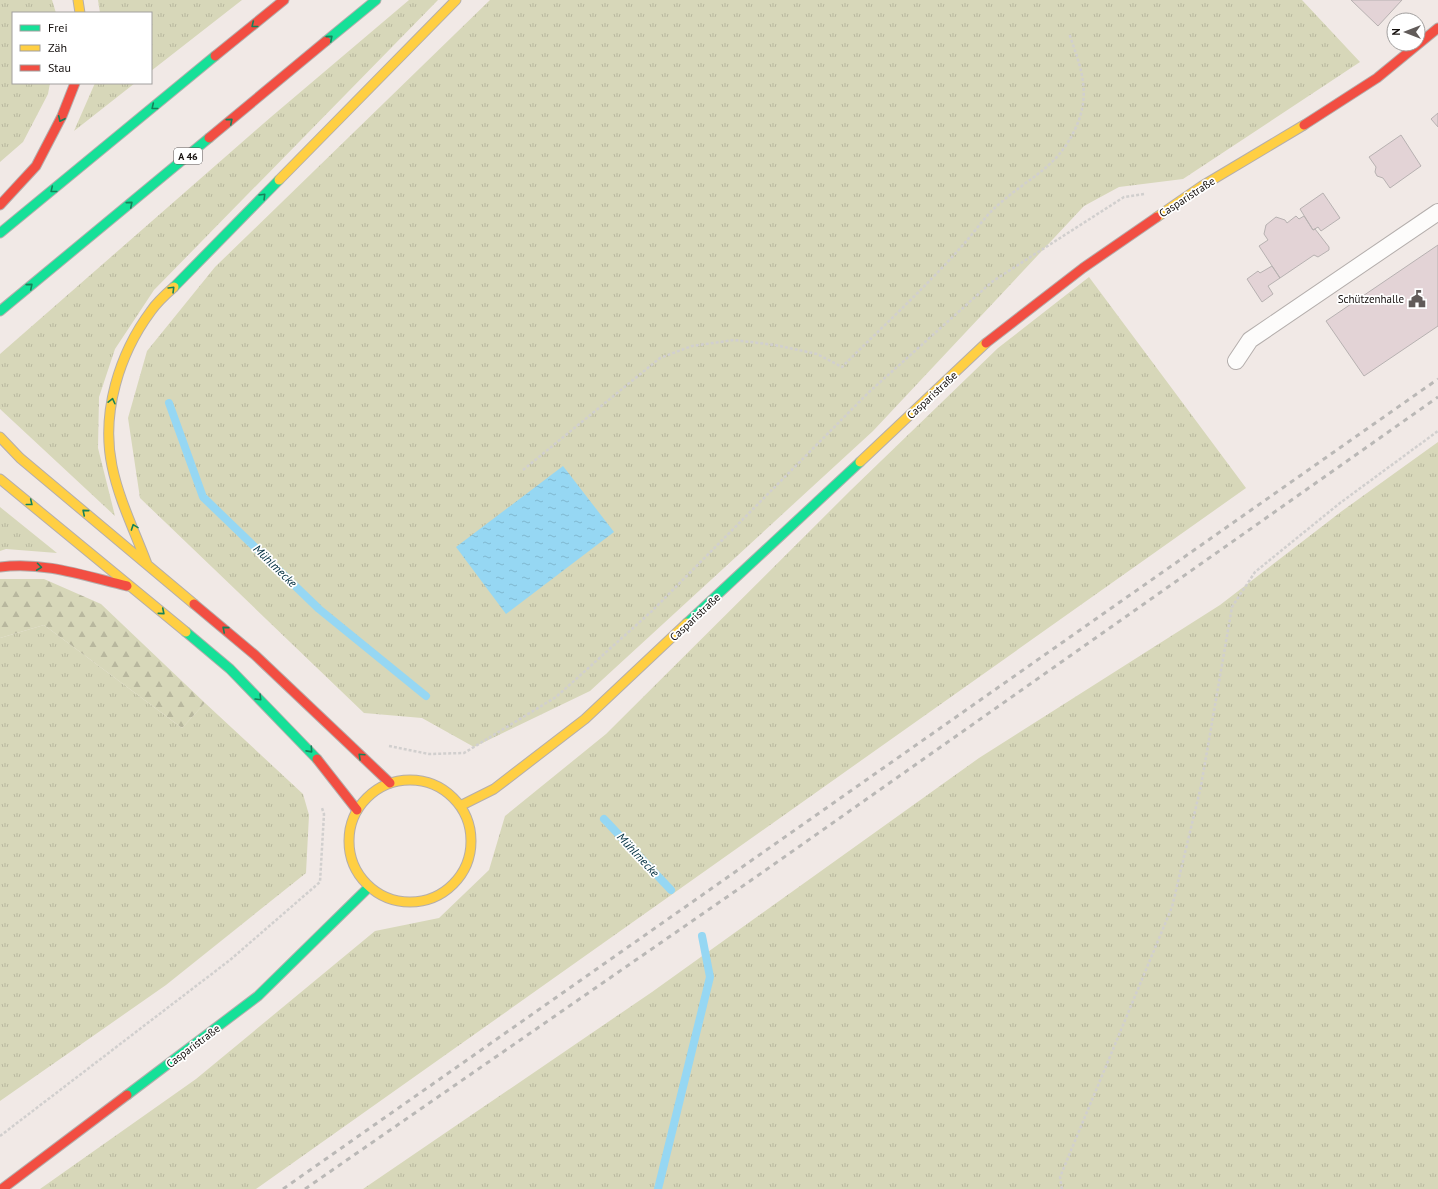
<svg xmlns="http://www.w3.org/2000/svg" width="1438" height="1189" font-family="'PT Sans',sans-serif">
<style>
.grass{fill:url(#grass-tufts)}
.forest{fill:url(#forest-firs)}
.water{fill:url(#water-ripples)}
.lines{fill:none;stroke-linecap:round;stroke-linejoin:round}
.stream{stroke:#96d7f3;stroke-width:8}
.building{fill:#e3d3d6;stroke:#b7b1b1}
.lane-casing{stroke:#b4aeac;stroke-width:18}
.fast-casing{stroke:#b4aeac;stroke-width:11}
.slow-casing{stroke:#b4aeac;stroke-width:11}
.jam-casing{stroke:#b4aeac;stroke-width:11}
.path{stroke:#d1cfce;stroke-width:2.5;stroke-dasharray:3 2;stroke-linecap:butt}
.lane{stroke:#fdfcfb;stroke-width:16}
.fast{stroke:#16e098;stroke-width:9}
.slow{stroke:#ffcf43;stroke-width:9}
.jam{stroke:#f24e42;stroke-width:9}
.rail{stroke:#bab8b6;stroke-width:3;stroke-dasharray:5 5;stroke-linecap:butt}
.oneway{stroke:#158259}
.labels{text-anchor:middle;stroke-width:3.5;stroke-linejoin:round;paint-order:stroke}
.shield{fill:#fff;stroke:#5a5756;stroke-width:1}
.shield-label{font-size:10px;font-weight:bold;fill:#140f0d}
.street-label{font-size:11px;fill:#140f0d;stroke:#fff}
.poi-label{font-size:11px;fill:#140f0d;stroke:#fff;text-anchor:end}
.water-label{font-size:12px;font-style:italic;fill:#023041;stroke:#fff}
</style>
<defs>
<pattern id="grass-tufts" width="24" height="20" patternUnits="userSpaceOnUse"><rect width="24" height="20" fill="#d7d7b9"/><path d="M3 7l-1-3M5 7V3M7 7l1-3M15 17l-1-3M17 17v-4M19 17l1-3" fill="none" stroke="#b8b79e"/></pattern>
<pattern id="forest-firs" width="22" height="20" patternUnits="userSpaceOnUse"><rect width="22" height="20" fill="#d7d7b9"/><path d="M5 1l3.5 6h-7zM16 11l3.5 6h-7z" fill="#b8b79e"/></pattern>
<pattern id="water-ripples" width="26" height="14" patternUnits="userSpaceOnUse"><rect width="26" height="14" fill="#96d7f3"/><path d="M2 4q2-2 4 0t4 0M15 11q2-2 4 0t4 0" fill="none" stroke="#80b7cf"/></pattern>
</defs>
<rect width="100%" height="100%" fill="#f1e9e6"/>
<!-- grass -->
<path class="grass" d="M 0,0 L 52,0 L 56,13 L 13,13 L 13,83 L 50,83 L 48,94 L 23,142 L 0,162 Z
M 98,0 L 242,0 L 151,71 L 151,13 L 100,13 Z
M 409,0 L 438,0 L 154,290 L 115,349 L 99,397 L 98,448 L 115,516 L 0,409 L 0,354 L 271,117 Z
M 490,0 L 1302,0 L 1360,62 L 1183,179 L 1119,187 L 1084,206 L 873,431 L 590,691 L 474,747 L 422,718 L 364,713 L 140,498 L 128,418 L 147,351 L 215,267 Z
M 95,83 L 135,83 L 74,131 Z
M 1089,277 L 1246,488 L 256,1189 L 40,1189 L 196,1079 L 375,931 L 439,918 L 489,870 L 505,816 L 606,734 L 852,489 L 998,348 Z
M 1438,442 L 1438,1189 L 363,1189 L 652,992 L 979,758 L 1220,605 L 1342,511 Z
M 0,507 L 57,553 L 6,549 L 0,551 Z
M 44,625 L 182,728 L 205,703 L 303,794 L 309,815 L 306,873 L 166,985 L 0,1101 L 0,638 Z"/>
<!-- forest -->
<path class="forest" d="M 0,579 L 44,579 L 101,604 L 205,703 L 182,728 L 44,625 L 0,638 Z"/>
<!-- water -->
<path class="water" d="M 563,466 L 614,532 L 506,614 L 456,547 Z"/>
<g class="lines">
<!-- stream -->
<path class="stream" d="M 169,403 L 203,497 L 319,609 L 426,696
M 604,819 L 671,890
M 658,1189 L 710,977 L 702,936"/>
</g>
<!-- building -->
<path class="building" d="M 1351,0 L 1402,0 L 1378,26 Z
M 1438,113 L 1438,127 L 1431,119 Z
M 1401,135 L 1421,166 L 1390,188 L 1383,178 L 1377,176 L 1375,172 L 1376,167 L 1369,157 Z
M 1323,193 L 1340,218 L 1321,231 L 1318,227 L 1313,230 L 1300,209 Z
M 1296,216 L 1299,219 L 1304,216 L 1313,230 L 1315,229 L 1329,247 L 1329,250 L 1318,257 L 1314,255 L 1280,278 L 1259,246 L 1268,240 L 1264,234 L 1266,225 L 1276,217 L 1285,220 L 1287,223 Z
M 1438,245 L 1438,326 L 1364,376 L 1326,321 Z
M 1272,266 L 1280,278 L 1268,286 L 1273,294 L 1262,302 L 1247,279 L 1258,271 L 1260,273 Z"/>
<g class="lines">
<!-- lane casing -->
<g class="lane-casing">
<path id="lane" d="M 1236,361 L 1250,340 L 1438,212"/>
</g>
<!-- fast casing -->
<g class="fast-casing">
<path id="fast" d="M 326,41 L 376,0
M 0,233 L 215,56
M 174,287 L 279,180
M 0,311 L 209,138
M 687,623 L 860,462
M 186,632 L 230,669 L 317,759
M 127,1095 L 258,996 L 369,887"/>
</g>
<!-- slow casing -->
<g class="slow-casing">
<path id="slow" d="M 78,0 L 80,13
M 279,180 L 456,0
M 1157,217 L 1202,186 L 1304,125
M 0,437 L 20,458 L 194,604
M 860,462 L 986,343
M 0,479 L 186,632
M 147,564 C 135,532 119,500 112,466 C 101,413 119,354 151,311 C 157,302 166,294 174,287
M349 841a61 61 0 1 1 122 0a61 61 0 1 1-122 0Z
M 460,806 L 494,789 L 585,719 L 687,623"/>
</g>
<!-- jam casing -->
<g class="jam-casing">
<path id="jam" d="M 215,56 L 284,0
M 1304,125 L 1377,78 L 1438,28
M 209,138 L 326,41
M 0,205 L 36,166 L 62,116 L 75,83
M 986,343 L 1083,268 L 1157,217
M 0,567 C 43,561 85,576 127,586
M 194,604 L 255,655 L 390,783
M 317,759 L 357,810
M 2,1189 L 127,1095"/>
</g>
<!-- path -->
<path class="path" d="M 523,470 L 660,358 L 692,346 L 734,340 L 775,345 L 817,354 L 842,367 C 882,327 925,288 962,246 C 974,233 984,217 998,205 C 1029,177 1058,168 1076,127 C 1092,92 1080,66 1069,33
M 389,746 L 429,754 L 464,753 L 556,697 L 652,611 L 868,393 L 993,281 L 1124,197 L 1144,194
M 0,1136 L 230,960 L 320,882 L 324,814 L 322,808
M 1062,1189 L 1060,1177 L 1172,907 L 1201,786 L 1232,607 L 1255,572 L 1340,503 L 1438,431"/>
<!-- lane -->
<use href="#lane" class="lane"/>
<!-- fast -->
<use href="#fast" class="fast"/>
<!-- slow -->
<use href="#slow" class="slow"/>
<!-- jam -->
<use href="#jam" class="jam"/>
<!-- rail -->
<path class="rail" d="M 283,1189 L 1438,379
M 305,1189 L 763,872 L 1438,397"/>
</g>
<!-- one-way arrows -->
<defs><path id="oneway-chevron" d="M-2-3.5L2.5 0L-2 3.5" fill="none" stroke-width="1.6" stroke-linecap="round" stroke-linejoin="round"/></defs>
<g class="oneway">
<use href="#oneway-chevron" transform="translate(254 25) rotate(141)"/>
<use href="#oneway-chevron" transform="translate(330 38) rotate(-40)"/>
<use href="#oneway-chevron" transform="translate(154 107) rotate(141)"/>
<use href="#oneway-chevron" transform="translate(61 119) rotate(115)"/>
<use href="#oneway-chevron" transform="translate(230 121) rotate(-40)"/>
<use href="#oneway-chevron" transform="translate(53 190) rotate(141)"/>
<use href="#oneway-chevron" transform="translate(263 196) rotate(-45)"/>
<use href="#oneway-chevron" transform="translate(130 204) rotate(-40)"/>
<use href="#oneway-chevron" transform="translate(30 286) rotate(-40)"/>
<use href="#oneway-chevron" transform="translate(172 289) rotate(-45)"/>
<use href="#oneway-chevron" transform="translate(112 401) rotate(-77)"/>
<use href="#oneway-chevron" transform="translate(30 503) rotate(39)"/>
<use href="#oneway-chevron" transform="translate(85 512) rotate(-140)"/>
<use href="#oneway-chevron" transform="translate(134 527) rotate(-110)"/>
<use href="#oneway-chevron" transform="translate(39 567) rotate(7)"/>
<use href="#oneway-chevron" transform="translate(162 612) rotate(40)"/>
<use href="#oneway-chevron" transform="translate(225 629) rotate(-140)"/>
<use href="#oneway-chevron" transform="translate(259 698) rotate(45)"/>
<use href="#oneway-chevron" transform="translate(310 750) rotate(48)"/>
<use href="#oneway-chevron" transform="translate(361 756) rotate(-137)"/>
</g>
<!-- icons -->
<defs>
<g id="civic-bare" transform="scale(1.38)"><path d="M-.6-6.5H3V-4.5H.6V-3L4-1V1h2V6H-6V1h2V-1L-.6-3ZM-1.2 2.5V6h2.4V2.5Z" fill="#615b59" stroke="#fff" stroke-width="2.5" paint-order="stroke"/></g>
</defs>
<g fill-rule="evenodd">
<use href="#civic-bare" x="1417" y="299"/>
</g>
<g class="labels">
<!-- shield labels -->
<rect class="shield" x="174" y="148" width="28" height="16" rx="3"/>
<g class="shield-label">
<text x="188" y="160">A 46</text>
</g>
<!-- street labels -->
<g class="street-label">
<text transform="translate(1187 197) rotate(-33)" y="4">Casparistraße</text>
<text transform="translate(932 395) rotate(-43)" y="4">Casparistraße</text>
<text transform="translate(695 617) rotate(-43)" y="4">Casparistraße</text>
<text transform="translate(193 1046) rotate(-37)" y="4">Casparistraße</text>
</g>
<!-- poi labels -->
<g class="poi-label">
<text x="1404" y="303">Schützenhalle</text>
</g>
<!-- water labels -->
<g class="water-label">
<text transform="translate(275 566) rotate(44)" y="4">Mühlmecke</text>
<text transform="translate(638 855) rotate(47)" y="4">Mühlmecke</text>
</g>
</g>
<!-- legend -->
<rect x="12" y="12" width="140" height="72" fill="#ffffff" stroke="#a19f9e"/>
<rect x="20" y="25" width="20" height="6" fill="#16e098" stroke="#a19f9e"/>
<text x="48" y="32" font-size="12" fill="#140f0d">Frei</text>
<rect x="20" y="45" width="20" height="6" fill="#ffcf43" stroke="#a19f9e"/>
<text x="48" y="52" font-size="12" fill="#140f0d">Zäh</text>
<rect x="20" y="65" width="20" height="6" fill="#f24e42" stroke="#a19f9e"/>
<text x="48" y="72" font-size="12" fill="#140f0d">Stau</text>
<!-- north arrow -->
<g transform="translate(1406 32) rotate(270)"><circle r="19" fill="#ffffff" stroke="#a19f9e"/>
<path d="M0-3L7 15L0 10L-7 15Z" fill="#615b59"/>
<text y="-6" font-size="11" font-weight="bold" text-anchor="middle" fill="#140f0d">N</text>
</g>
</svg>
